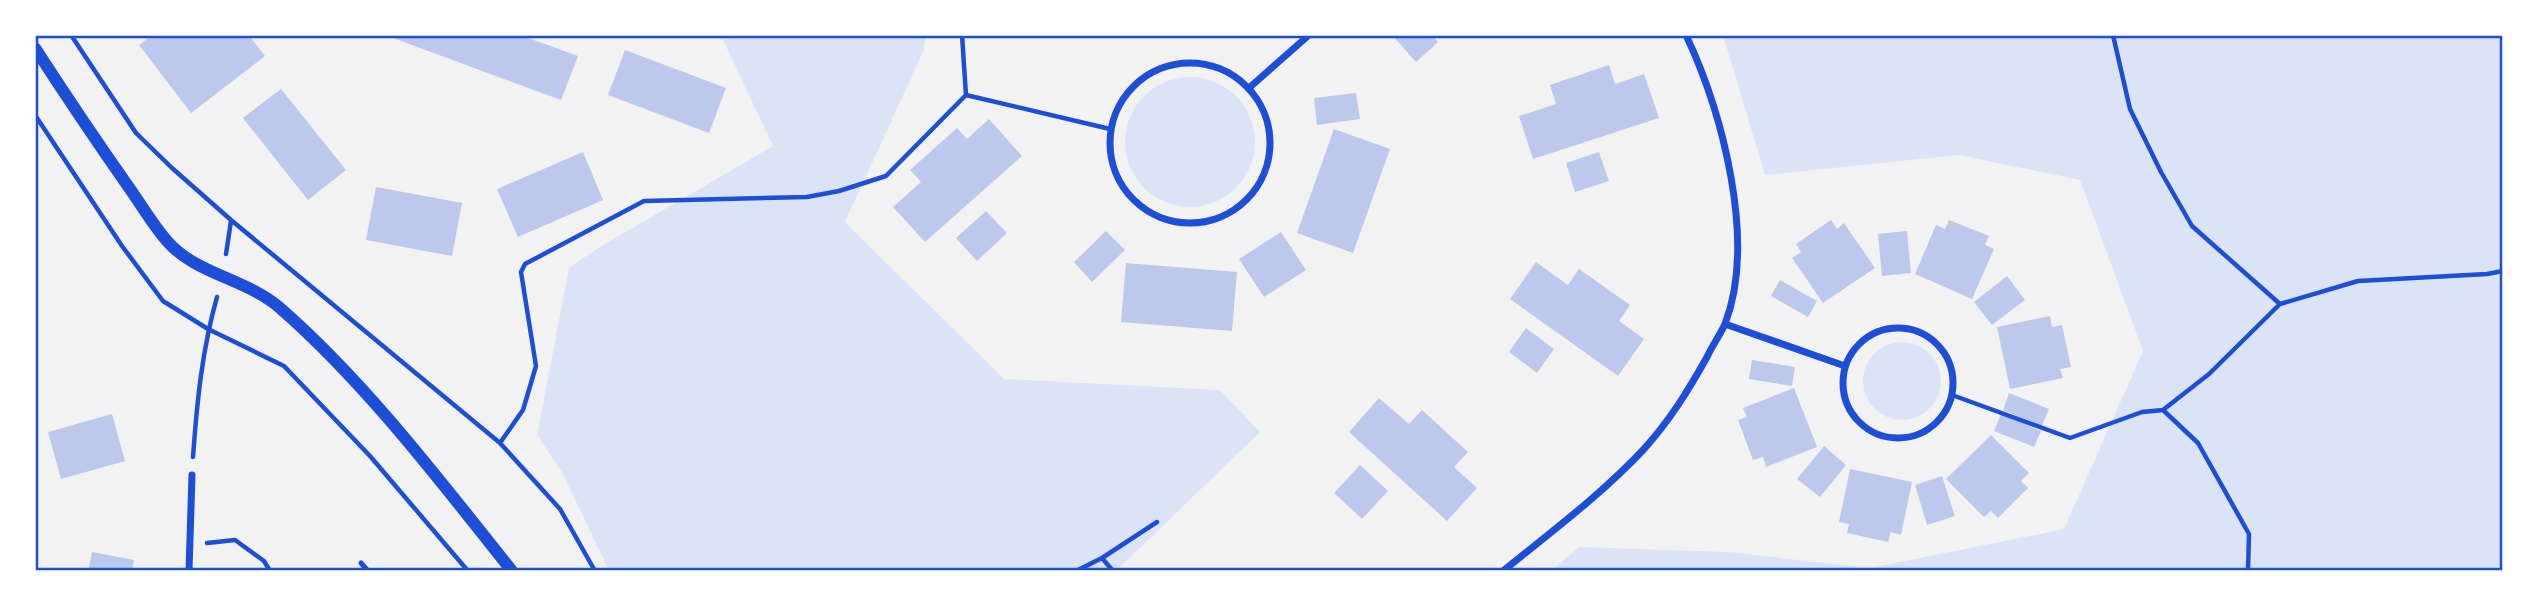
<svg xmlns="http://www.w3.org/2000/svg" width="2538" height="606" font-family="'IBM Plex Sans',sans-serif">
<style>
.green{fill:#dbe4f7}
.building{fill:#bdc9ec}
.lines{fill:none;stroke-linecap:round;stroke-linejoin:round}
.path{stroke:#1d4ed8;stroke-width:4.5}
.service{stroke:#1d4ed8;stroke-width:5}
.minor{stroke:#1d4ed8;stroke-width:7}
.tertiary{stroke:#1d4ed8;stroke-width:12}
.neatline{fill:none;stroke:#1d4ed8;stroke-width:2.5}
</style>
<rect width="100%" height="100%" fill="#f2f2f2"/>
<!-- green -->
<path class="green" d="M 709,35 L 926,35 L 923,52 L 845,222 L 1004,379 L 1220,390 L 1260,432 L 1116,571 L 609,571 L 562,472 L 537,435 L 569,268 L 598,248 L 773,146 L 723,40 Z
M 1723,35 L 2503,35 L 2503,571 L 1551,571 L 1579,547 L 1728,552 L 1870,568 L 2064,529 L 2143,351 L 2080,180 L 1959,155 L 1765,175 Z
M1125 142a65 65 0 1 1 130 0a65 65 0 1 1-130 0Z
M1863 381a39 39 0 1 1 78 0a39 39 0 1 1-78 0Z"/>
<!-- building -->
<path class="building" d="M 152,35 L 249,35 L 265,56 L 191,113 L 139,45 Z
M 385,35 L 520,35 L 578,56 L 561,100 Z
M 1392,35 L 1432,35 L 1438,42 L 1416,62 Z
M 625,50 L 726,88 L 709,133 L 608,95 Z
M 1609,65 L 1615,84 L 1644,74 L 1659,118 L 1533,159 L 1519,116 L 1556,104 L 1550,85 Z
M 281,89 L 346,170 L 308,200 L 243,118 Z
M 1356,93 L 1360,119 L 1317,125 L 1314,98 Z
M 989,119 L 1022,156 L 925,242 L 893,207 L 921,182 L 910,170 L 957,128 L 967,139 Z
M 1334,129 L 1390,149 L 1353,253 L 1297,233 Z
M 583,152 L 603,200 L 518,237 L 497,189 Z
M 1599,152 L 1609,181 L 1575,192 L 1566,163 Z
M 376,187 L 462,203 L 452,256 L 366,240 Z
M 986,211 L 1007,233 L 977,261 L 956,238 Z
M 1831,220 L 1837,229 L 1844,223 L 1875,268 L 1823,303 L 1792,258 L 1801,252 L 1796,244 Z
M 1949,220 L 1989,236 L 1985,245 L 1994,249 L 1972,299 L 1915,274 L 1936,225 L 1945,229 Z
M 1106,231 L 1125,250 L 1092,282 L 1074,262 Z
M 1907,231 L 1911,273 L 1882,276 L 1878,234 Z
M 1281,232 L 1306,270 L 1264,297 L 1239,259 Z
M 1536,262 L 1568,285 L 1579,269 L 1630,305 L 1619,321 L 1644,339 L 1618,376 L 1510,299 Z
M 1126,263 L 1237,272 L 1232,331 L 1121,322 Z
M 2007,276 L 2025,300 L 1992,325 L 1974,302 Z
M 1780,280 L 1817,301 L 1808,317 L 1771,296 Z
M 2050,316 L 2052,327 L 2062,325 L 2071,367 L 2060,369 L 2063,378 L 2010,389 L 1997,327 Z
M 1526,328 L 1554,349 L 1537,373 L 1509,352 Z
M 1752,360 L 1795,367 L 1792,386 L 1749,379 Z
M 1794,388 L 1817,447 L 1766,467 L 1763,457 L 1753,460 L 1738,420 L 1747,417 L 1743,408 Z
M 2009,393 L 2049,409 L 2042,426 L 2003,410 Z
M 1379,398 L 1409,424 L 1422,410 L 1468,452 L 1454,467 L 1477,488 L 1447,521 L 1349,432 Z
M 112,414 L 125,461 L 61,479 L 48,432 Z
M 2001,414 L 2041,431 L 2034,447 L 1994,431 Z
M 1991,435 L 2029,473 L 2021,481 L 2028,488 L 1998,518 L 1991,511 L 1984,517 L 1946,479 Z
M 1824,446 L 1846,465 L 1820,497 L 1797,479 Z
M 1360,465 L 1388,491 L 1362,519 L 1334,493 Z
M 1850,469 L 1912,482 L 1901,535 L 1891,532 L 1888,542 L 1847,533 L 1849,524 L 1839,522 Z
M 1942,476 L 1955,516 L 1927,525 L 1915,485 Z
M 92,552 L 134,560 L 132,571 L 88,571 Z"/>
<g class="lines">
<!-- path -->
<path class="path" d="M 71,35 L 136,133 L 172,168 L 231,220 L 500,443 L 560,509 L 595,571
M 2113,35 L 2130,109 L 2161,172 L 2192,226 L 2280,304
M 966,95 L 1110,129
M 35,115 L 122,246 L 163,301 L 208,329 L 284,366 L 370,456 L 468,571
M 226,254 L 231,221
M 1952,395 L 2070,438 L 2142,412 L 2163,410 L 2198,443 L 2249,534 L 2248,571
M 2163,410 L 2209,374 L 2280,304 L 2358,281 L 2487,274 L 2503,271
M 500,443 L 523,410 L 536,366 L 521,272 L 525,264 L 644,201 L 807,197 L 839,191 L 886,176 L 966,95 L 962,35
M 193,457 C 197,402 202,350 217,297
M 207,543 L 235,540 L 264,561 L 270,571
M 1102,558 L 1113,571
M 1076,571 L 1102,558 L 1157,522"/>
<!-- service -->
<path class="service" d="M 361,563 L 368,571"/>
<!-- minor -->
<path class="minor" d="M1110 143a80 80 0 1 1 160 0a80 80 0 1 1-160 0Z
M 1249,88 L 1309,35
M 1725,324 L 1845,366
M1843 383a55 55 0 1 1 110 0a55 55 0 1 1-110 0Z
M 189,571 L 192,475
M 1503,571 C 1551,532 1602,494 1644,449 C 1670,420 1688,391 1707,357 C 1712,346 1720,335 1725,324 C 1757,241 1722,112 1686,35"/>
<!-- tertiary -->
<path class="tertiary" d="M 35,48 C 66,96 97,142 130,189 C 142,206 153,225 167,241 C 195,274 247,279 280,308 C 366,383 441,482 512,571"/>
</g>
<!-- border -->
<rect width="2538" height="606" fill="none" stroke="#ffffff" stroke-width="74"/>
<rect x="37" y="37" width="2464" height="532" class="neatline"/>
</svg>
